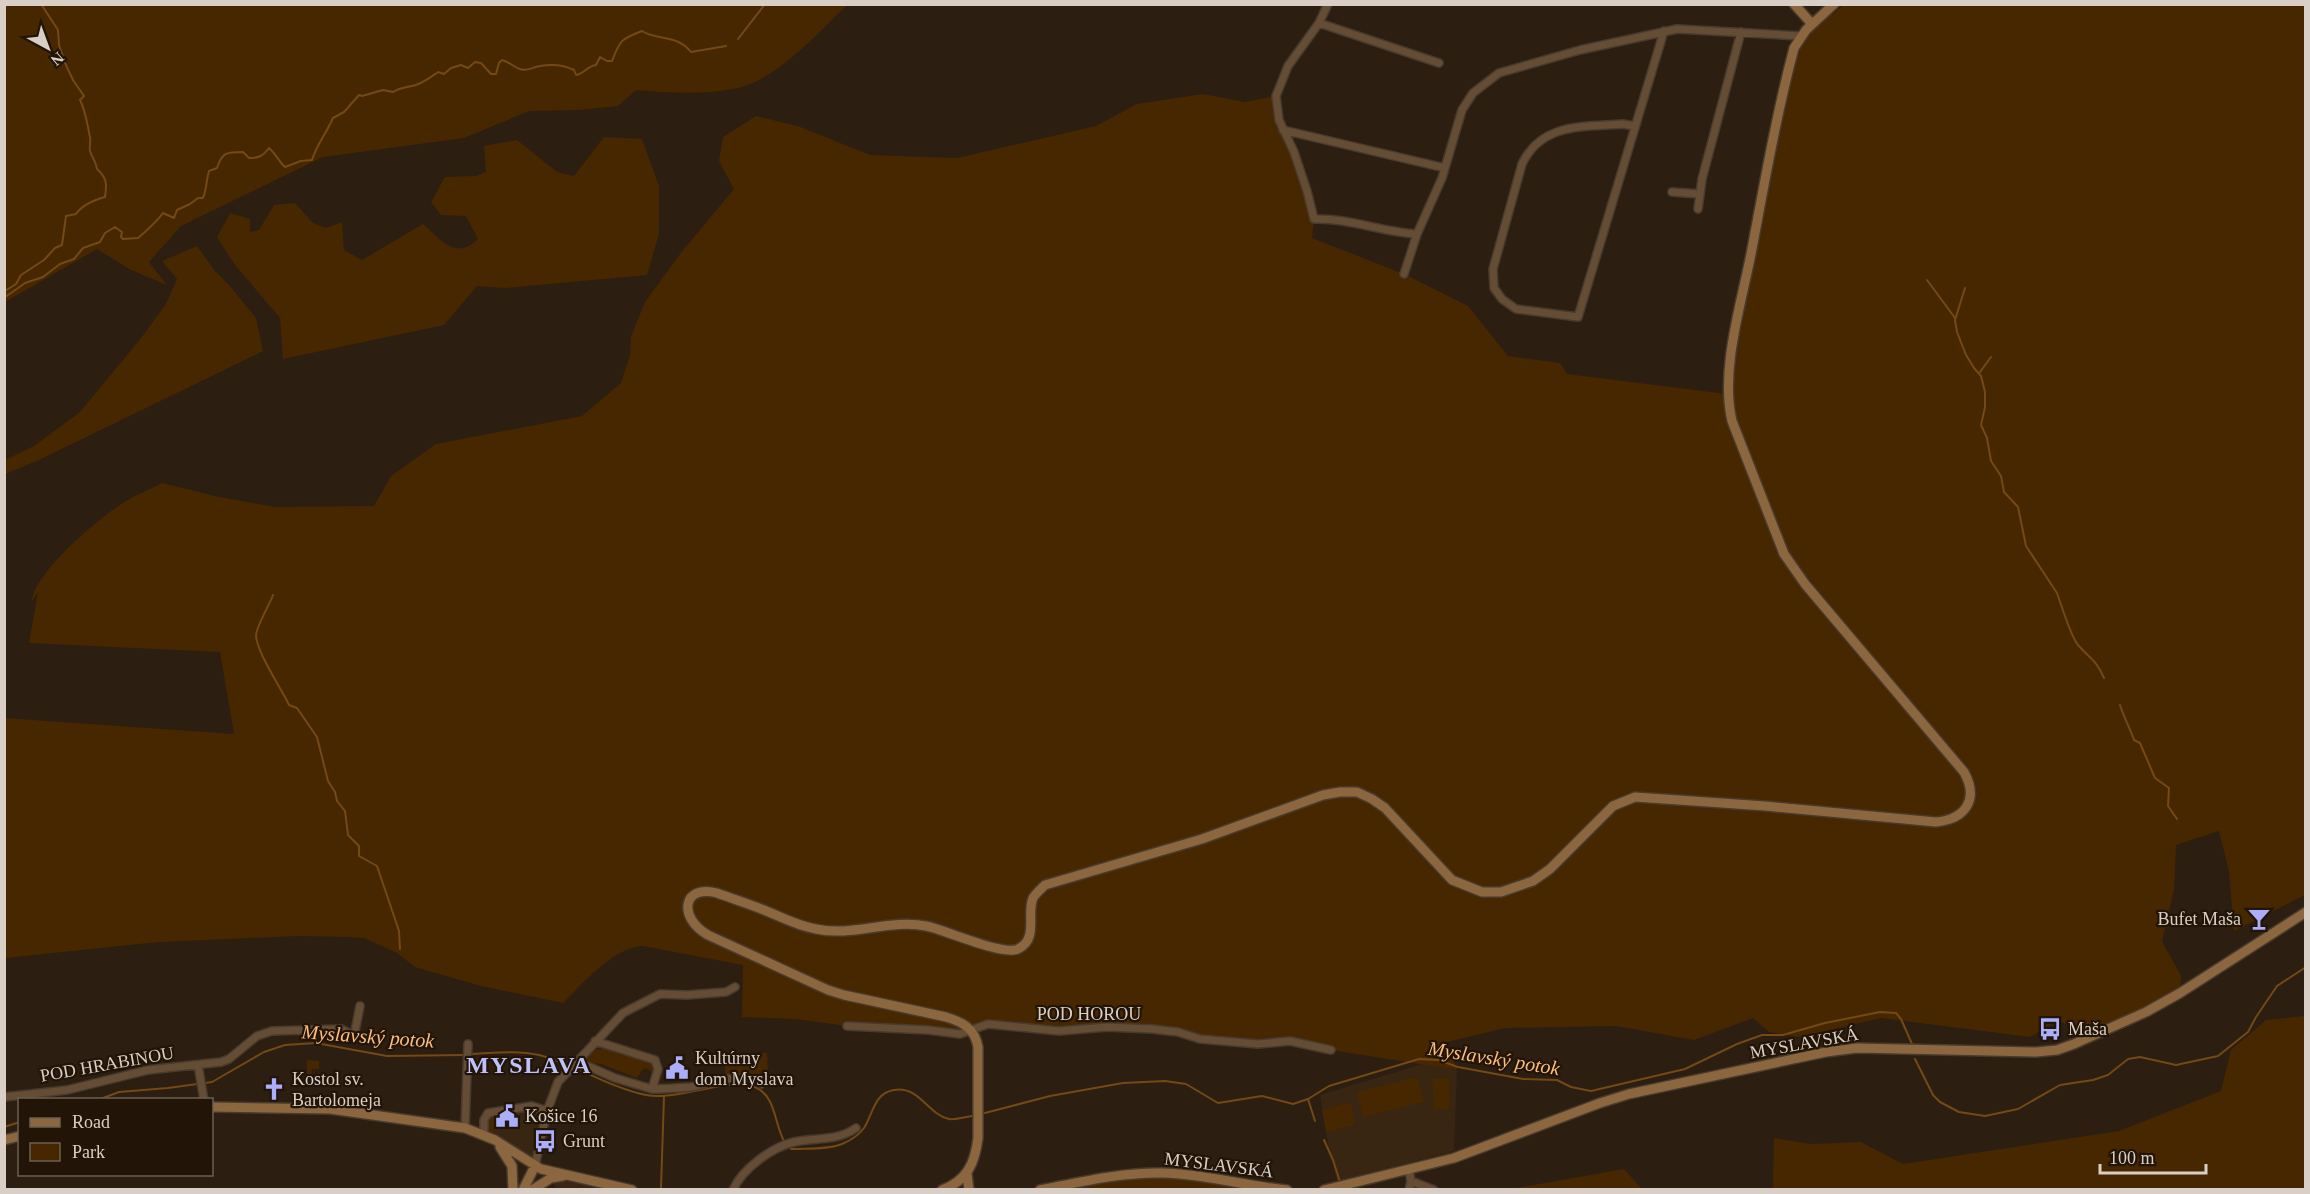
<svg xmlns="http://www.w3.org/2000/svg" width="2310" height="1194" font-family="'Times New Roman',serif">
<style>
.built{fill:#382512}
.green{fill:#472700}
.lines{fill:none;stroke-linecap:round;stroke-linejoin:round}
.stream{stroke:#744916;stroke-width:2}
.street-casing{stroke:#483a2d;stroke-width:10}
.secondary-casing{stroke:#483a2d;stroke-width:12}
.street{stroke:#654d35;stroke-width:7}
.secondary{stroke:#8c663e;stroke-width:9}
.labels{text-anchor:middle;stroke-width:4.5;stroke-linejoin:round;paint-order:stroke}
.poi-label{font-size:18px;fill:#d9cfc6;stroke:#221407;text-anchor:start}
.street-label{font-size:18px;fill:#d9cfc6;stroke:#221407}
.water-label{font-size:20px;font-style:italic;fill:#fdbd7c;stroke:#221407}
.district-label{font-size:24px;font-weight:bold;letter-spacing:1.5px;fill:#bec2fb;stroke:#221407}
</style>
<rect width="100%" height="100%" fill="#2c1e10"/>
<!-- built -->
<path class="built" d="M 1422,1064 L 1457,1070 L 1454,1151 L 1337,1181 L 1328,1144 L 1320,1095 Z
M 532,1106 L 547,1111 L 535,1166 L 484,1135 L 486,1115 Z
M 562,1180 L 573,1180 L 609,1189 L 557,1189 L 553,1183 Z"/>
<!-- green -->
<path class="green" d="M 5,4 L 847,4 L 847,5 C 819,32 776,80 738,88 C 704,95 670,93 636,90 L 618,106 L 577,110 L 529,111 L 464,138 L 323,157 L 181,226 L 149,262 L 167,285 L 131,270 L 97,249 L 5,302 Z
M 1845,4 L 2305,5 L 2305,895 L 2234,931 L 2229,871 L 2219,831 L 2176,845 L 2174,890 L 2162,941 L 2181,976 L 2179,998 L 2161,1010 L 2080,1048 L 2069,1025 L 2061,1022 L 2052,1024 L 2030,1037 L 1881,1018 L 1799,1037 L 1769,1032 L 1753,1018 L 1694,1040 L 1616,1026 L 1505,1028 L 1447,1042 L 1457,1070 L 1331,1050 L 1290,1041 L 1258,1044 L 1152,1029 L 1059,1031 L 988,1024 L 960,1034 L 847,1026 L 796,1019 L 742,1017 L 743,965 L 643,946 C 613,947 583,984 563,1003 L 481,986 L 415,967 L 397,953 L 364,938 L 349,937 L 298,936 L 158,942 L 5,958 L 4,718 L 234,734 L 220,652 L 29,643 L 38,592 L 32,601 C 34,574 93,523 117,507 C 130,497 147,491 162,483 L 219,497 L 275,507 L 374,506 L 391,476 L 436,444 L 582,416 L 621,383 L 630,355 L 631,336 L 645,302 L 680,254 L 734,189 L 719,161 L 723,137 L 756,116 L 798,126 L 870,155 L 957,158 L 1096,126 L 1137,104 L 1203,94 L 1245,102 L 1276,96 L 1276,111 L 1289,140 L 1314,219 L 1312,238 L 1404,274 L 1468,306 L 1508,356 L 1560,363 L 1567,374 L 1727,394 L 1794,48 L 1812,24 L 1833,14 Z
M 604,137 L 642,139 L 659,186 L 659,234 L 647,275 L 505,288 L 477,286 L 444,325 L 283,359 L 280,318 L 235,265 L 217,237 L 230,213 L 250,219 L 250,232 L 259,230 L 274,205 L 295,203 L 313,223 L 326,228 L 342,222 L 344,250 L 362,260 L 423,224 C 441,240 456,261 478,239 L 466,216 L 441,215 L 431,202 L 445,177 L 476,176 L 486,172 L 484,146 L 517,140 L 557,172 L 574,176 Z
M 197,246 L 215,271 L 229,285 L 256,318 L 263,351 L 39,460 L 5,474 L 5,460 L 34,446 L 80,412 L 141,338 L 166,304 L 177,279 L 162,261 Z
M 2305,1016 L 2305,1189 L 1768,1189 L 1773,1188 L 1774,1138 L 1811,1144 L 1861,1142 L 1903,1164 L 2119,1131 L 2221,1091 L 2231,1050 L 2266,1020 Z
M 606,1048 L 650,1062 L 653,1065 L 653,1072 L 644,1068 L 637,1078 L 601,1064 L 587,1063 L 586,1058 C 593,1051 597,1048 606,1048 Z
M 767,1053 L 768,1074 L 725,1075 L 725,1054 Z
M 307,1060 L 319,1061 L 319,1069 L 312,1069 L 311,1078 L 307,1079 Z
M 1417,1077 L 1424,1102 L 1363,1117 L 1357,1092 Z
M 1449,1078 L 1450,1109 L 1434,1109 L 1432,1079 Z
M 1351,1102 L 1355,1125 L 1326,1132 L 1322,1110 Z
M 500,1114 L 496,1132 L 490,1130 L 487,1123 L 489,1118 Z
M 1624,1169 L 1642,1189 L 1511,1189 Z
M 1146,1173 L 1287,1190 L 1037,1190 Z"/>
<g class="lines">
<!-- stream -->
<path class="stream" d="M 738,39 L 765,4
M 1927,280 L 1955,318
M 1965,288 L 1955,320 L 1957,332 L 1966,355 L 1974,368 L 1981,376 L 1985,392 L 1985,407 L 1981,425 L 1987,438 L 1991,461 L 2001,476 L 2004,492 L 2018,507 L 2026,546 L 2057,593 C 2061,604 2071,637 2078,645 C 2089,658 2096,659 2104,678
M 6,296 L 5,291 L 16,284 L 21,275 L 44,260 L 55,248 L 62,245 L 66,216 L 76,214 C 83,204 94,200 105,197 C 107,184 107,178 97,169 C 96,161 92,158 90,151 C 89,147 91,141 90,137 C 87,124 86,112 80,100 L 84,96 L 73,80 L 65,63 L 59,45 L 58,30 L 41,4
M 4,298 L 25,283 L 43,277 L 60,264 L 74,259 L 83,248 L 100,242 L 105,233 L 115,227 L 122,232 L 121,237 L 123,239 L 138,238 C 147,230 155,224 163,213 L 174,218 L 177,210 L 190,204 L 198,198 L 203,198 C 207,188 206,181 209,171 L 217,168 C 222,152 227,152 243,152 L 249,158 C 259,158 263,156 269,148 C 276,154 279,162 285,167 L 301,161 L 312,160 C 317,144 326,134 333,118 L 344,112 L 359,95 L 362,96 L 383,90 L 393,92 C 399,88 404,88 412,86 C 422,84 429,78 438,72 L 444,74 L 451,68 L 461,65 L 468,68 L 475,62 L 481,63 L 491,74 L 496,74 L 499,63 L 502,60 C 510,62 513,67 520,69 C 528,72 532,67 540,66 C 551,64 564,65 574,70 L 576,75 C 584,74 587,66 596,65 L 600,57 L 607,61 L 612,61 C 620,40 621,39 642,31 C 657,41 677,34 691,52 L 726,46
M 1980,372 L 1991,357
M 273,595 C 269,606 257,625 256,635 C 256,651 281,688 289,705 L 297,708 L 317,737 L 328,781 L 335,792 L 337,801 L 345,811 L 348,835 L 359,846 L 359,856 L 377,866 L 399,931 L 400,949
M 2120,705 C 2124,718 2130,728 2134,740 L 2140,743 L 2155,778 L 2169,788 L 2168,806 L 2177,819
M 471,1054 C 493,1053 517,1050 539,1055 C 575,1064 610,1088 646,1095 C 679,1101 732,1076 755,1087 C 776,1096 774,1123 784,1141
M 1915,1059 L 1933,1095 L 1940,1102 L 1959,1112 L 1985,1116 L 2018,1109 L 2060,1085 L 2093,1080 L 2108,1075 L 2128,1059 L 2140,1057 L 2176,1065 L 2218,1056 L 2248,1032 L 2256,1017 L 2277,986 L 2306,967
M 1308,1099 L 1315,1121
M 98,1100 L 119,1092 L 168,1088 L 212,1082 L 264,1052 L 285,1045 L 316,1043 L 387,1056 L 465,1055
M 985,1113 L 1050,1096 L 1123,1083 L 1165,1081 L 1186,1084 L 1218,1103 L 1262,1096 L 1293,1104 L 1308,1099 L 1329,1086 L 1419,1059 L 1438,1060 L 1458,1067 L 1523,1079 L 1557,1080 L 1571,1087 L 1591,1091 L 1685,1069 L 1737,1044 L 1762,1035 L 1783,1035 L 1825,1023 L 1880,1012 L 1896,1013 L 1901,1019 L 1912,1044
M 4,1127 L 20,1122
M 1324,1140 L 1333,1160 L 1340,1182
M 791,1149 C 807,1148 827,1150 842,1144 C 849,1141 859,1135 864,1128 C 873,1114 874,1093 894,1090 C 920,1086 927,1114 949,1119 C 956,1120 965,1117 972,1116
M 661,1188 L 664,1096"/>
<!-- street casing -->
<g class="street-casing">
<path id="street" d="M 1328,4 L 1319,23 L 1288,66 L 1276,96 L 1279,120 L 1294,152 L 1307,191 L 1314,219 C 1349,218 1382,232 1417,234
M 1319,23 L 1439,63
M 1634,126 L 1623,124 C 1584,127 1542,122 1522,164 L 1493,269 L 1494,288 L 1502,299 L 1516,309 L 1578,317 L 1664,31
M 1283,130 L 1445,168
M 1672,192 L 1700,194
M 1698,209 L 1702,179 L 1741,32
M 1404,274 L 1417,234 L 1442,178 L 1462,110 L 1473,93 L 1499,73 L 1580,50 L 1677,29 L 1801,36
M 847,1026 L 928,1030 L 960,1034 L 988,1024 L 1059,1031 L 1107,1027 L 1152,1029 L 1178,1032 L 1200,1039 L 1258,1044 L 1290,1041 L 1331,1050
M 576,1061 L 615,1078 L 652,1089 L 658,1069 L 655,1060 L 595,1041
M 198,1065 L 204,1100
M 652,1089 C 665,1089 678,1088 691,1087 C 712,1083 741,1071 761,1084
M 4,1097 L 67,1090 L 148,1070 L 221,1062 L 229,1059 L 257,1036 L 272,1031 L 341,1029 L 354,1036 L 360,1006
M 465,1128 L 468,1044
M 484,1135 L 484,1120 L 488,1113 L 532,1106 L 547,1111
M 535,1166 L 547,1111 L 558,1082 L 623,1013 L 660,994 L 687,995 L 726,992 L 735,987
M 1411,1181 L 1434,1190
M 733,1190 C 742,1169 772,1147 794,1142 C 816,1137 836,1142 856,1128
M 1409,1190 L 1411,1181 L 1409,1170"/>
</g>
<!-- secondary casing -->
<g class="secondary-casing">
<path id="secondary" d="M 1794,4 L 1812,24
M 212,1107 L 330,1109 L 465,1128 L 495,1140 L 541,1169 L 632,1190
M 4,1140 L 20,1136
M 500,1147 L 512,1166 L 513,1190
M 967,1174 L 969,1190
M 523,1190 L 535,1166
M 532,1190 L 551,1178 L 563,1176
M 942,1190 C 967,1181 975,1163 978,1138 L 978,1047 C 975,1029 963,1022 946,1017 L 844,995 L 828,990 L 708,935 C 677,917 683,884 717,893 C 733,899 749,904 764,910 C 781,917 798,926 816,929 C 852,937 889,919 926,926 C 946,930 1002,956 1018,949 C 1039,939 1026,914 1033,898 C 1036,893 1041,889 1045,885 L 1202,839 L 1323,795 L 1340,792 L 1357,792 L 1372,799 L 1385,808 L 1452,880 L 1482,892 L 1501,892 L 1533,881 L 1550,869 L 1613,806 L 1635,797 L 1765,806 L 1936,822 C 1966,819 1979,799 1964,772 L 1805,584 L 1784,554 L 1732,421 C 1720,371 1741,305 1751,254 C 1764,186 1776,116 1794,48 L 1806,30 L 1834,4
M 1040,1190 C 1081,1182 1122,1172 1163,1173 C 1205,1174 1245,1186 1287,1190
M 1324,1190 L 1454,1158 L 1600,1103 L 1629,1094 L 1826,1052 L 1857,1048 L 2036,1052 L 2057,1050 L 2074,1044 L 2146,1012 L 2180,993 L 2306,912"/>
</g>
<!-- street -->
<use href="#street" class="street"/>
<!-- secondary -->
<use href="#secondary" class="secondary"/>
</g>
<!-- icons -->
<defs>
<g id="bar-bare" transform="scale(1.8)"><path d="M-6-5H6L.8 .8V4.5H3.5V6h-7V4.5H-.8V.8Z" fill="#abaffb" stroke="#221407" stroke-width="2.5" paint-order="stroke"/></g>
<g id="bus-bare" transform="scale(1.8)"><path d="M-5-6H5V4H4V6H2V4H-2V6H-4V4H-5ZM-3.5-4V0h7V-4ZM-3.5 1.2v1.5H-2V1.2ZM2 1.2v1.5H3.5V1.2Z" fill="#abaffb" stroke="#221407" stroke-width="2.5" paint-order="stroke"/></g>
<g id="civic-bare" transform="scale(1.8)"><path d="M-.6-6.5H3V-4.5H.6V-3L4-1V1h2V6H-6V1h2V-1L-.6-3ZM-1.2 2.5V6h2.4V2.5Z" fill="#abaffb" stroke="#221407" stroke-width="2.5" paint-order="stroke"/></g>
<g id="church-bare" transform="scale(1.8)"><path d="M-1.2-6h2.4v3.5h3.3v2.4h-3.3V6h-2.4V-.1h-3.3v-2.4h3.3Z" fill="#abaffb" stroke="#221407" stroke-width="2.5" paint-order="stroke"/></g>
</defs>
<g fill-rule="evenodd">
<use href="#bar-bare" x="2259" y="919"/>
<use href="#bus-bare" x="2050" y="1029"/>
<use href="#civic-bare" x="677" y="1068"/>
<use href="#church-bare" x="274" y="1089"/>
<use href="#civic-bare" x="507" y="1116"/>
<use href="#bus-bare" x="545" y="1141"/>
</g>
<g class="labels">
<!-- poi labels -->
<g class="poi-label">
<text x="2241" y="925" text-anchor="end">Bufet Maša</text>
<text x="2068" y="1035">Maša</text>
<text x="695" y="1064">Kultúrny<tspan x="695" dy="21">dom Myslava</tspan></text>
<text x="292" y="1085">Kostol sv.<tspan x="292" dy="21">Bartolomeja</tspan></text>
<text x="525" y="1122">Košice 16</text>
<text x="563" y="1147">Grunt</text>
</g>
<!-- street labels -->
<g class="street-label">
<text x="1089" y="1020">POD HOROU</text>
<text transform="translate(1804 1043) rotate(-10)" y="6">MYSLAVSKÁ</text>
<text transform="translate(107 1064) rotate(-10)" y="6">POD HRABINOU</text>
<text transform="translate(1219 1165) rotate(7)" y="6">MYSLAVSKÁ</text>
</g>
<!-- water labels -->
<g class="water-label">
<text transform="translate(368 1036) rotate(4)" y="7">Myslavský potok</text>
<text transform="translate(1494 1058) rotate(9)" y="7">Myslavský potok</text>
</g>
<!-- district labels -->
<g class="district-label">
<text x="529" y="1073">MYSLAVA</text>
</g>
</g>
<!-- border -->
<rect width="2310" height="1194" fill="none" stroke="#d9cfc6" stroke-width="12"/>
<!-- legend -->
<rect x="18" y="1098" width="195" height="78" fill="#221407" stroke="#6b5f53" stroke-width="1.5"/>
<rect x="30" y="1118" width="30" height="9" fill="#8c663e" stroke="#6b5f53" stroke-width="1.5"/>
<text x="72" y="1128" font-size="18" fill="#d9cfc6">Road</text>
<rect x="30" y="1143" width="30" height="18" fill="#472700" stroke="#6b5f53" stroke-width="1.5"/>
<text x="72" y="1158" font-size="18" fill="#d9cfc6">Park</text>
<!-- north arrow -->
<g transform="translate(48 48) rotate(139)" stroke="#221407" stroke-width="4.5" paint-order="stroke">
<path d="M0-4.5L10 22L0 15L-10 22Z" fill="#d9cfc6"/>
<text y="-9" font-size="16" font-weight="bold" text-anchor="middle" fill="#d9cfc6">N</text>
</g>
<!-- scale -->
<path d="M2100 1164v9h106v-9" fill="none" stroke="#d9cfc6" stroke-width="3"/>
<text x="2109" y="1164" font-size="18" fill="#d9cfc6" stroke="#221407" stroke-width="4.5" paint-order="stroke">100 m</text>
</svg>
